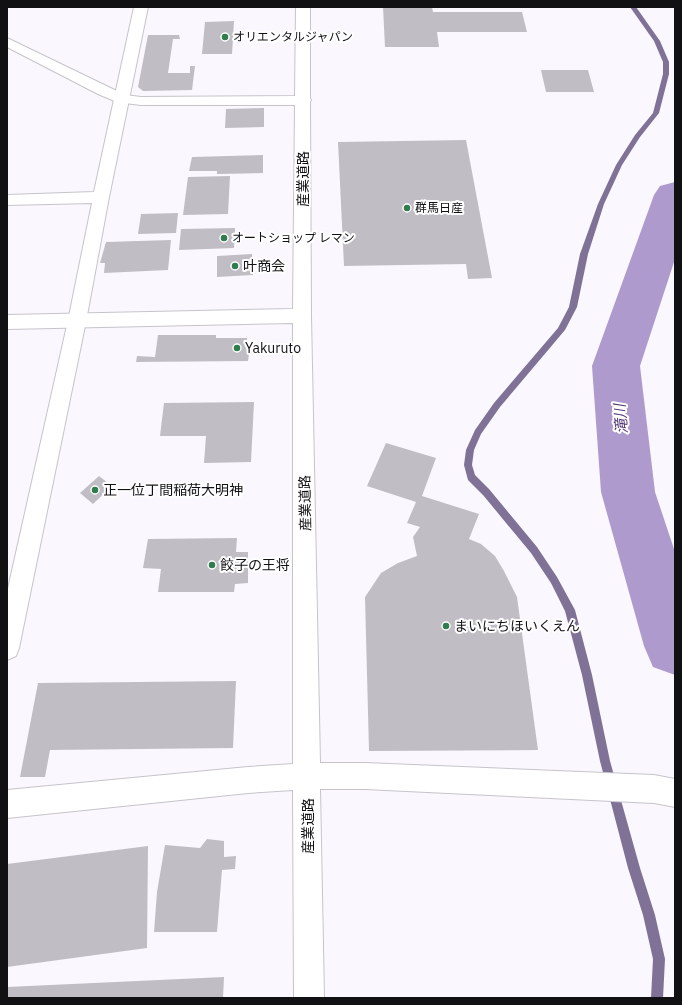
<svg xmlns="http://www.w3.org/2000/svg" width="682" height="1005" font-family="'IBM Plex Sans','Noto Sans JP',sans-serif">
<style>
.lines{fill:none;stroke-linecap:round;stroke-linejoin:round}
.stream{fill:#807196;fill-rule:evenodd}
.river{fill:#af9ace;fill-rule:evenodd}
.building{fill:#c0bec4}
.street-casing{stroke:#c6c4ca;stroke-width:2}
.secondary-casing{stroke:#c6c4ca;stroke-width:2}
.street{fill:#fff;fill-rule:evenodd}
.secondary{fill:#fff;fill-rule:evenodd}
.poi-dot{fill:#2f7c4c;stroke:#fff;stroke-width:1.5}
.labels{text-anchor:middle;stroke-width:4;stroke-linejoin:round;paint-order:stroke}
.far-poi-label{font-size:12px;fill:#111013;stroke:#fff;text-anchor:start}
.street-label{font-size:14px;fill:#111013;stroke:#fff}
.poi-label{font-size:14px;fill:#111013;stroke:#fff;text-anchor:start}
.water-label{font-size:15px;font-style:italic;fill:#533576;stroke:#fff}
</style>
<rect width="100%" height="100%" fill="#faf7fe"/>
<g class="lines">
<!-- stream -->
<path class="stream" d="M 630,7 L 636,7 L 660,41 L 669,62 L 669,74 L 659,113 L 640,137 L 622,165 L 604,204 L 588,254 L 577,307 L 565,330 L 500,407 L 481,434 L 474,450 L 472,465 L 475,475 L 489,489 L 537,547 L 557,577 L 575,610 L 592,675 L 610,761 L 640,868 L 655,915 L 665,959 L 663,998 L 651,998 L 653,959 L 643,915 L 628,868 L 600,761 L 582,675 L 565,611 L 551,583 L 531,553 L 483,495 L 468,480 L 464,465 L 466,450 L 475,430 L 494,403 L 558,328 L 569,307 L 580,254 L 598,204 L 616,165 L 635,135 L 653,113 L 663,74 L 663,62 L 654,41 Z"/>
<!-- river -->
<path class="river" d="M 675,182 L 675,259 L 640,366 L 655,492 L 675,552 L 675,675 L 653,667 L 644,646 L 601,492 L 592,366 L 654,195 L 660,186 Z"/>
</g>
<!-- building -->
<path class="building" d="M 383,7 L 432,7 L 433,12 L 522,12 L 527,32 L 437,32 L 439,47 L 385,47 Z
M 234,21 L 232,54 L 202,54 L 205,22 Z
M 148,35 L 179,35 L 180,39 L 173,39 L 168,73 L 190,73 L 190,66 L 195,66 L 192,90 L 143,91 L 138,87 Z
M 541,70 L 588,70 L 594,92 L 546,92 Z
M 264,108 L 264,127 L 225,128 L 226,109 Z
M 466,140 L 492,278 L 468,279 L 466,264 L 344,266 L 338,142 Z
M 263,155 L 263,173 L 217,174 L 217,171 L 189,171 L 192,157 Z
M 230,176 L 228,214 L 183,215 L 188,177 Z
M 178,213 L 176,233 L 138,234 L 141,214 Z
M 235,228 L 234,248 L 179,250 L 181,229 Z
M 171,240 L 168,270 L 104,273 L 105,263 L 100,263 L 106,242 Z
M 252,254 L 253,275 L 217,277 L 217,256 Z
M 158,335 L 216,335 L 216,338 L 247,338 L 247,343 L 256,343 L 255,354 L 249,354 L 248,361 L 136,362 L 137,356 L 155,357 Z
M 254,402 L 251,462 L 204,463 L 206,436 L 160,436 L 164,403 Z
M 386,443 L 436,458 L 422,496 L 479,514 L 469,539 L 481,544 L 495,556 L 504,571 L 517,597 L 538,750 L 369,751 L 365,597 L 381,573 L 398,563 L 417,556 L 413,537 L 420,527 L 407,523 L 416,502 L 367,486 Z
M 99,476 L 112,486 L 93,504 L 80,493 Z
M 237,538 L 236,552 L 248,552 L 248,583 L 235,584 L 234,592 L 158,592 L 161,569 L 143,568 L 148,539 Z
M 236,681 L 233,748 L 50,750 L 45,777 L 20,777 L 38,683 Z
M 207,839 L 224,841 L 224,857 L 236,856 L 235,869 L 222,870 L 217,932 L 154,932 L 157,892 L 165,845 L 200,848 Z
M 148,846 L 147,948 L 7,967 L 7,864 Z
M 224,977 L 223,998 L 7,998 L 7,987 Z"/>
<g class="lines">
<!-- street casing -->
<g class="street-casing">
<path id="street" d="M 134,7 L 148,7 L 109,197 L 86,321 L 19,648 L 16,656 L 7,660 L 7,593 L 68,321 L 92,203 L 7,205 L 7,195 L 94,192 Z"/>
</g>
<!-- secondary casing -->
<g class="secondary-casing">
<path id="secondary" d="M 296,7 L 310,7 L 310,98 L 311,100 L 310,102 L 311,316 L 320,763 L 365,763 L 654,775 L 675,779 L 675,807 L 654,803 L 365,789 L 320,789 L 324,998 L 294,998 L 293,790 L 248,793 L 7,818 L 7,790 L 248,767 L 293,764 L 293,323 L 7,329 L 7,315 L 293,309 L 295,105 L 141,105 L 117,102 L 98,94 L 7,47 L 7,38 L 125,95 L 141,97 L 295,96 Z"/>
</g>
<!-- street -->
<use href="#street" class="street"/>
<!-- secondary -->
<use href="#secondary" class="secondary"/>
</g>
<!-- markers -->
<g class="poi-dot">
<circle cx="225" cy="37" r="4"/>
<circle cx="407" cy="208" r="4"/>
<circle cx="224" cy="238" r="4"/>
<circle cx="235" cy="266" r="4"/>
<circle cx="237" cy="348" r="4"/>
<circle cx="95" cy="490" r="4"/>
<circle cx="212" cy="565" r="4"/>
<circle cx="446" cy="626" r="4"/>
</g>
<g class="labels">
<!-- far-poi labels -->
<g class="far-poi-label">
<text x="233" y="41">オリエンタルジャパン</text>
<text x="415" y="212">群馬日産</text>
<text x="232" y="242">オートショップ レマン</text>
</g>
<!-- street labels -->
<g class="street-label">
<text transform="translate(303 179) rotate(-90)" y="5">産業道路</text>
<text transform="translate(305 503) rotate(-91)" y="5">産業道路</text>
<text transform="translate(308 826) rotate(-90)" y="5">産業道路</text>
</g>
<!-- poi labels -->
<g class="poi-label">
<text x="243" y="271">叶商会</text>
<text x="245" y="353">Yakuruto</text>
<text x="103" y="495">正一位丁間稲荷大明神</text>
<text x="220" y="570">餃子の王将</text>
<text x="454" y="631">まいにちほいくえん</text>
</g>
<!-- water labels -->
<g class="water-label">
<text transform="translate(621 419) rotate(-95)" y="5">滝川</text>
</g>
</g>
<!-- border -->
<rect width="682" height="1005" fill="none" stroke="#111013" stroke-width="16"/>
</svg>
